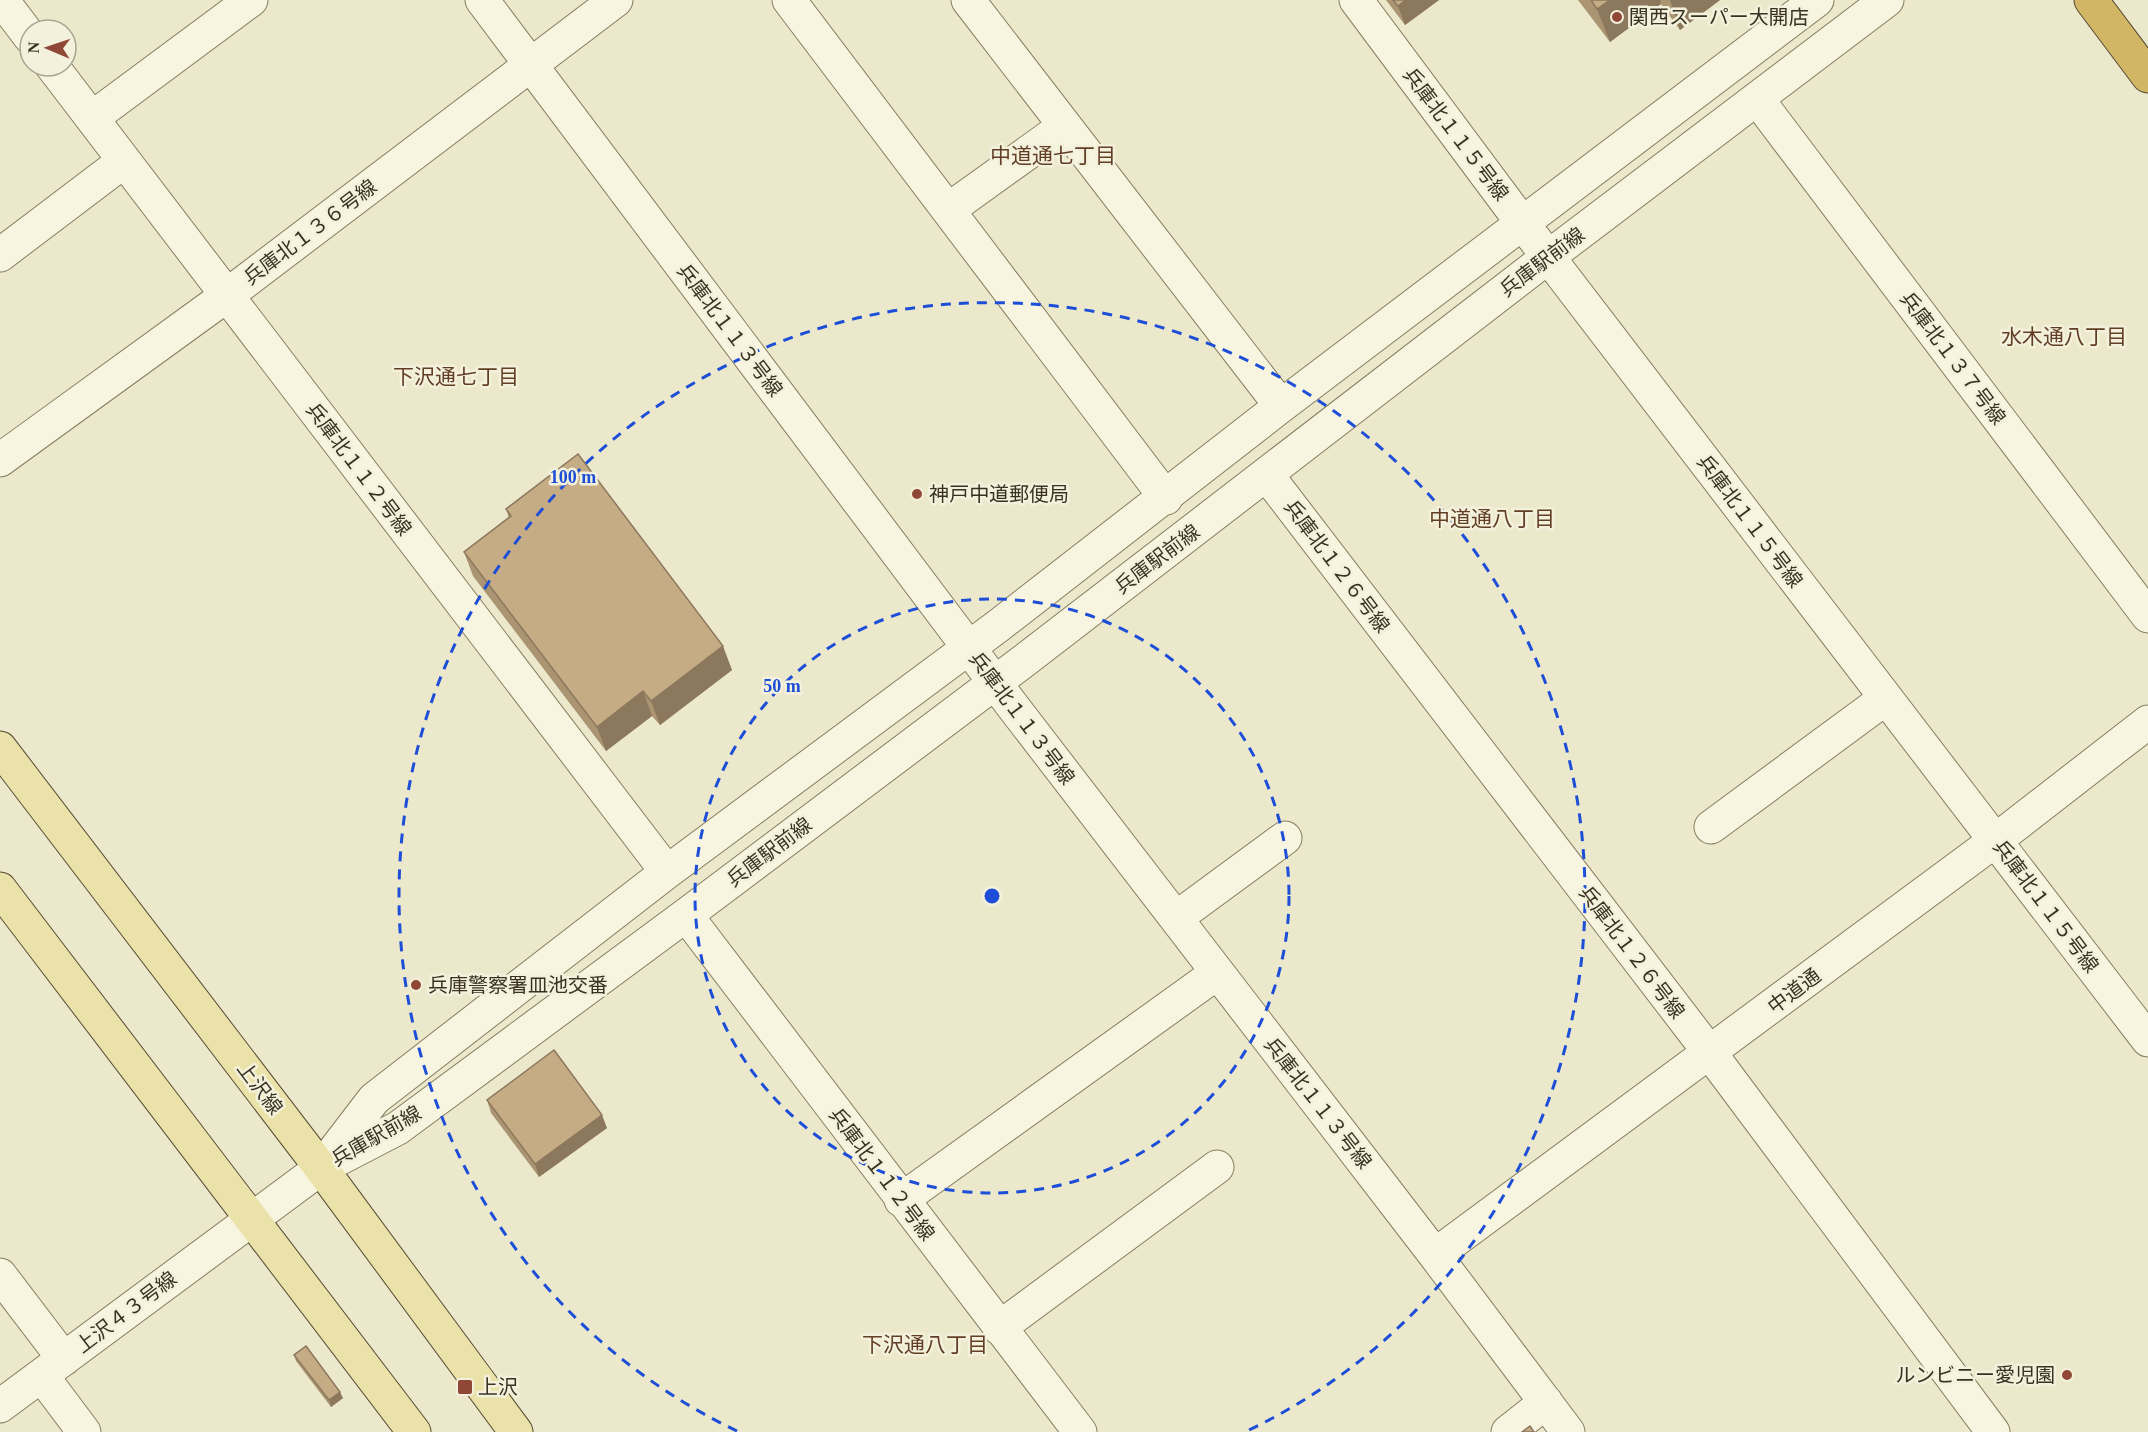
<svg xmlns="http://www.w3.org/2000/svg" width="2148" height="1432" font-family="'Times New Roman','Noto Sans JP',serif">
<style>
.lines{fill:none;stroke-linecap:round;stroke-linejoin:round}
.minor-casing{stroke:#877d61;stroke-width:35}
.major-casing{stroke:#564a34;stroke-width:35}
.highway-casing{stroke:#564a34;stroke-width:35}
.minor{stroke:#f7f4df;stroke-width:33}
.major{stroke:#eae2a8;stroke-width:33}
.highway{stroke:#d1b666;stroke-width:33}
.wall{fill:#aa9472}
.shaded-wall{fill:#8b785d}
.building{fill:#c6ac85;stroke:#8b785d;stroke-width:1.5}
.ring{fill:none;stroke:#1d4ed8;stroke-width:3;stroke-dasharray:10 8}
.poi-dot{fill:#914736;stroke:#f3f1db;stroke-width:2}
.labels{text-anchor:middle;stroke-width:5;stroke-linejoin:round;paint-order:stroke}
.poi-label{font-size:20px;fill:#393223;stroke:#f3f1db;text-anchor:start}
.street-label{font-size:20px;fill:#393223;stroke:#f3f1db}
.neighbourhood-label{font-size:21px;fill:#623e26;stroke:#f3f1db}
.centre{fill:#1d4ed8;stroke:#f3f1db;stroke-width:3}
.ring-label{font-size:18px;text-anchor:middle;font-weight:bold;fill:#1d4ed8;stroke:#f3f1db;stroke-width:5;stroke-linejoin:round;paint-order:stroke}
</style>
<rect width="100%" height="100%" fill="#ebe8cc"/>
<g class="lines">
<!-- minor casing -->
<g class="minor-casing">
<path id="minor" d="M 2,0 L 30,37
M 482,0 L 1011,704 L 1435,1255 L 1568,1432
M 789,0 L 1166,498
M 968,0 L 1281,406
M 1356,0 L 1523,224 L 2148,1040
M 52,66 L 667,872
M 1758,100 L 2148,616
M 92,118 L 251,0
M 948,210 L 1065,126
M 0,255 L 124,161
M 0,460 L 226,296 L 616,0
M 1267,475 L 1710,1053 L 1993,1432
M 1711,827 L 1886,698
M 686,915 L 1080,1432
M 1176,918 L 1285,838
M 328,1159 L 374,1099 L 667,872 L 998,626 L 1281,406 L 1817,0
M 901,1200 L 1217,973
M 1435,1255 L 1996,840 L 2148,722
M 0,1275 L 64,1359
M 999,1328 L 1217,1167
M 42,1376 L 84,1432
M 0,1406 L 321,1168 L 398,1128 L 686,915 L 1025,660 L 1548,257 L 1887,0
M 1508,1432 L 1546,1402"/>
</g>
<!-- major casing -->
<g class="major-casing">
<path id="major" d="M 0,748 L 321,1168 L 516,1432
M 0,889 L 414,1432"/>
</g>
<!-- highway casing -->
<g class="highway-casing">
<path id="highway" d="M 2091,0 L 2148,76"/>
</g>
<!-- minor -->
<use href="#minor" class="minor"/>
<!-- major -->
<use href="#major" class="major"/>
<!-- highway -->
<use href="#highway" class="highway"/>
</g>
<!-- wall -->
<path class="wall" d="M 1386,0 L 1439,0 L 1405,25 Z
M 1578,0 L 1720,0 L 1680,30 L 1661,4 L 1610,42 Z
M 506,509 L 732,670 L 660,725 L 652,716 L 606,751 L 473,576 L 464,552 L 509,518 Z
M 487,1100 L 607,1128 L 539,1177 L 491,1113 Z
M 294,1355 L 343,1398 L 331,1407 L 296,1361 Z"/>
<!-- shaded-wall -->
<path class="shaded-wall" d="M 1406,0 L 1439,0 L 1405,25 L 1398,6 Z
M 1610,0 L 1660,0 L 1661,4 L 1610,42 L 1597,9 Z
M 1670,0 L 1720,0 L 1680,30 Z
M 723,646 L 732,670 L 660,725 L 651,701 Z
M 643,691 L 652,716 L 606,751 L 597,727 Z
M 602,1115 L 607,1128 L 539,1177 L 535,1164 Z
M 340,1392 L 343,1398 L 331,1407 L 329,1400 Z"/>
<!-- building -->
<path class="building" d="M 1393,0 L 1406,0 L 1398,6 Z
M 1591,0 L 1610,0 L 1597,9 Z
M 578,454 L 723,646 L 651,701 L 643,691 L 597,727 L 464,552 L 511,516 L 506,509 Z
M 554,1050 L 602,1115 L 535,1164 L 487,1100 Z
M 306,1346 L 340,1392 L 329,1400 L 294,1355 Z
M 1530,1426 L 1534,1432 L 1522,1432 Z"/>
<!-- distance rings -->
<g class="ring">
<circle cx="992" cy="896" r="297"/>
<path d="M737 1431A593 593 0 1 1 1247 1431"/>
</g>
<!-- markers -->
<g class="poi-dot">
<circle cx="1617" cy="17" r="6"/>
<circle cx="917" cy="494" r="6"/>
<circle cx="416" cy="985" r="6"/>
<circle cx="2067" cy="1375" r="6"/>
<rect x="457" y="1379" width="16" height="16" rx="3"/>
</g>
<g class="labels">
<!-- poi labels -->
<g class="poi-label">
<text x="1629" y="24">関西スーパー大開店</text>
<text x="929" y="501">神戸中道郵便局</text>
<text x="428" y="992">兵庫警察署皿池交番</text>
<text x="2055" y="1382" text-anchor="end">ルンビニー愛児園</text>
<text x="478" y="1394">上沢</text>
</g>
<!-- street labels -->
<g class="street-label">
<text transform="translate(1456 134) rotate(53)" y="7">兵庫北１１５号線</text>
<text transform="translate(310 232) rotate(-37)" y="7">兵庫北１３６号線</text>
<text transform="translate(1542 262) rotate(-37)" y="7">兵庫駅前線</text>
<text transform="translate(730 330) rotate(53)" y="7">兵庫北１１３号線</text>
<text transform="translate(1953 358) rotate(53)" y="7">兵庫北１３７号線</text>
<text transform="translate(359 469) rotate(53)" y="7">兵庫北１１２号線</text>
<text transform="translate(1750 521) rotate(53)" y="7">兵庫北１１５号線</text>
<text transform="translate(1157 559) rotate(-37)" y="7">兵庫駅前線</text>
<text transform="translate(1337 566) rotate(53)" y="7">兵庫北１２６号線</text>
<text transform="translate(1022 718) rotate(53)" y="7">兵庫北１１３号線</text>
<text transform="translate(769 852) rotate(-37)" y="7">兵庫駅前線</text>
<text transform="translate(2046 906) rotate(53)" y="7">兵庫北１１５号線</text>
<text transform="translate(1632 952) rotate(53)" y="7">兵庫北１２６号線</text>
<text transform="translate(1794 991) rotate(-37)" y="7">中道通</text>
<text transform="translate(260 1088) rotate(53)" y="7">上沢線</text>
<text transform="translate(1318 1103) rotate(52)" y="7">兵庫北１１３号線</text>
<text transform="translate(376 1136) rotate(-30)" y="7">兵庫駅前線</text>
<text transform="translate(882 1174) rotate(53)" y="7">兵庫北１１２号線</text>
<text transform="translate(126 1312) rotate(-37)" y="7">上沢４３号線</text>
</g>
<!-- neighbourhood labels -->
<g class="neighbourhood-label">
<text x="1053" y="163">中道通七丁目</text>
<text x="2064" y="344">水木通八丁目</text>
<text x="456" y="384">下沢通七丁目</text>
<text x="1492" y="526">中道通八丁目</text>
<text x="925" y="1352">下沢通八丁目</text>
</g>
</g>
<circle cx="992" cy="896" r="9" class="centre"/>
<g class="ring-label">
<text x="573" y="483">100 m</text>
<text x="782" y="692">50 m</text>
</g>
<!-- north arrow -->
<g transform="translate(48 48) rotate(272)"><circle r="28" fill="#f3f1db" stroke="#a9a591" stroke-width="1.5"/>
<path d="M0-4.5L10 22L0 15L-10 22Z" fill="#914736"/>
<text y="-9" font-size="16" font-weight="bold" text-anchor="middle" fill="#393223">N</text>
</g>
</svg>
